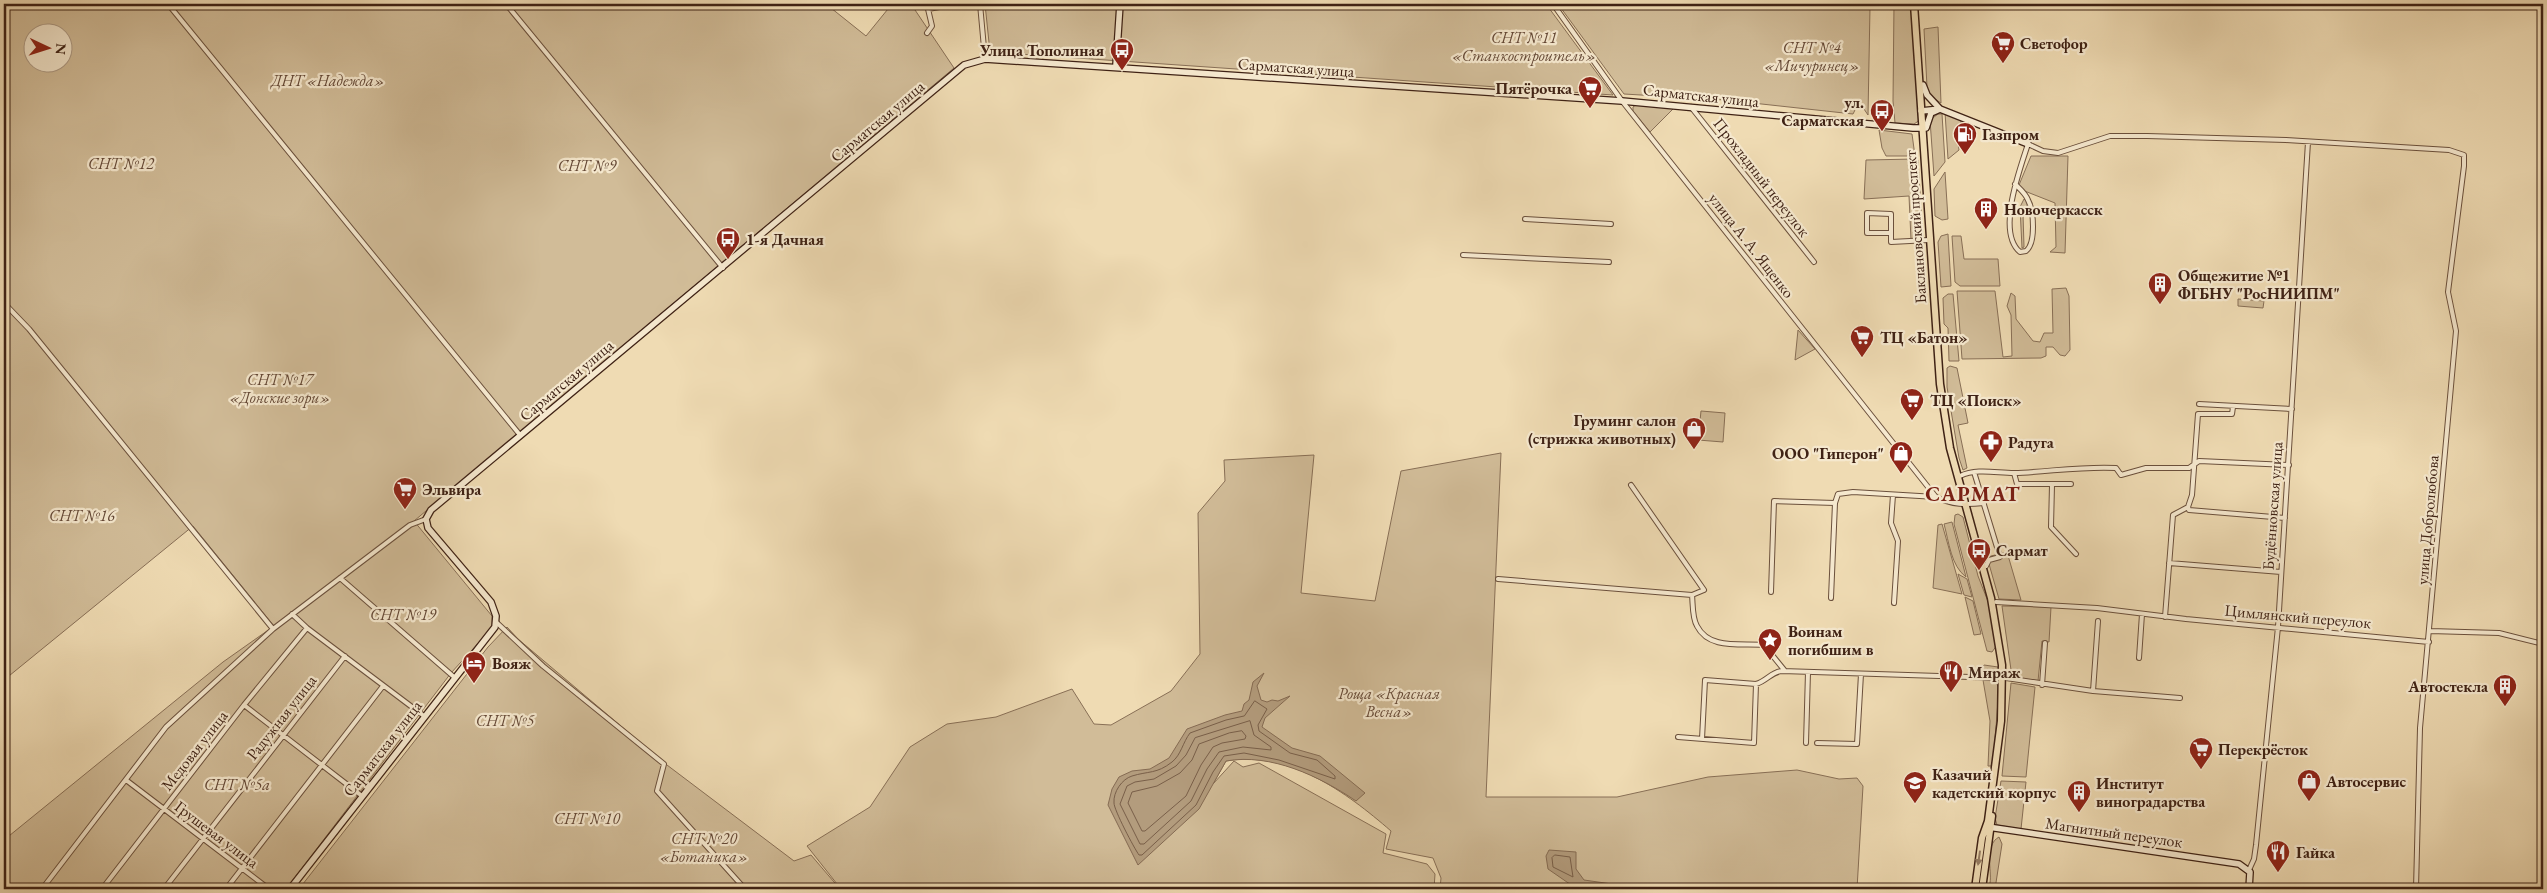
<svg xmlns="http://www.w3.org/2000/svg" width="2547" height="893" font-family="'EB Garamond',serif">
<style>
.green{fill:#d1bc98;stroke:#886f56;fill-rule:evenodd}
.water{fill:#b39c7d;stroke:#856b53}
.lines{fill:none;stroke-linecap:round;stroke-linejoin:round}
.shore{stroke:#795f49;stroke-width:1}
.street-casing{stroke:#6b503c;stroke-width:6}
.secondary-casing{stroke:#3f2215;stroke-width:8}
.primary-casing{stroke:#3f2215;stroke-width:9}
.street{stroke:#f5e8ce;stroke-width:4}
.secondary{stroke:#f5e8ce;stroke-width:5.5}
.primary{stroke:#efdbb3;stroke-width:6}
.oneway{fill:#977e64}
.labels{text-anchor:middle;stroke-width:4.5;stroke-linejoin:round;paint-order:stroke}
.park-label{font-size:16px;font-style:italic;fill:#644836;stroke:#f5e8ce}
.poi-label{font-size:16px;font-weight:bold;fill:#3f2215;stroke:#f5e8ce;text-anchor:start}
.street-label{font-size:16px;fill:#3f2215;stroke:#f5e8ce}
.district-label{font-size:21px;font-weight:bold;letter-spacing:1px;fill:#7a1f14;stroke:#f5e8ce}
</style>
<rect width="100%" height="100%" fill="#efdbb3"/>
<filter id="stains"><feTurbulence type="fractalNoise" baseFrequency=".004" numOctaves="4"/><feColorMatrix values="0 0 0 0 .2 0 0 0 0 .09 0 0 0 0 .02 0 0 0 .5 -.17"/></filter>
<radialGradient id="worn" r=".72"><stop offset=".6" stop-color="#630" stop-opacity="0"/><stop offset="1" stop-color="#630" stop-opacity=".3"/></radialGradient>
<!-- green -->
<path class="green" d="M 4,4 L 826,4 L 866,36 L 892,4 L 911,4 L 954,68 L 414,521 L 492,616 L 492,628 L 451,673 L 286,889 L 4,889 L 4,840 L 223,662 L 274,626 L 193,526 L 4,680 ZM 32,32 L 62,32 L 62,62 L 32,62 Z
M 985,4 L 1546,4 L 1613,95 L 990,52 Z
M 1558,4 L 1841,4 L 1870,7 L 1868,115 L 1862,106 L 1857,106 L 1853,114 L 1725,100 L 1624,94 Z
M 1894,4 L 1912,4 L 1920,120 L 1914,124 L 1895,123 L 1893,101 Z
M 1938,27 L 1941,103 L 1930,96 L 1927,87 L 1924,29 Z
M 1637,104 L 1674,108 L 1650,132 L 1633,111 L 1633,107 Z
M 1945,112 L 1961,119 C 1961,130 1957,140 1959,150 L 1948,159 Z
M 1938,114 L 1942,114 L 1945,162 L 1934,176 L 1930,120 Z
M 1879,130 L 1912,134 L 1915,156 L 1886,156 L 1882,148 Z
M 2031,156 L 2068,156 L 2065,253 L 2050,252 L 2056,247 L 2055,203 L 2022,190 L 2019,185 Z
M 1915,159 L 1918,160 L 1923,239 L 1911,240 L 1909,196 L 1864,199 L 1866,160 Z
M 1945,172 L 1948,219 L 1942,220 L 1935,216 L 1934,189 Z
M 2024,199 L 2028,203 L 2023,214 L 2024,247 L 2022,248 L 2020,207 Z
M 1948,234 L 1951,286 L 1941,287 L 1938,242 L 1941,236 Z
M 1952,236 L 1961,236 L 1964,259 L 1998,259 L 2000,286 L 1960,286 L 1955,282 Z
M 2066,288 L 2069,296 L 2070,350 L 2065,356 L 2060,355 L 2053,347 L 2046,347 L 2046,356 L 2041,358 L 1962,359 L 1957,291 L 1995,291 L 2003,357 L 2012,356 L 2011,315 L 2007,306 L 2011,293 L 2015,296 L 2016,319 L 2033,341 L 2040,342 L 2044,333 L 2053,333 L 2052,289 Z
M 1948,294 L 1953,294 L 1959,361 L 1949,361 L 1948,328 L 1944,324 L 1943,298 Z
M 2238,299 L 2264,301 L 2263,308 L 2238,306 Z
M 1798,330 L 1815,349 L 1795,360 Z
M 1950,366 L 1957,368 L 1968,423 L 1958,425 L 1967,468 L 1963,470 L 1959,458 L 1947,387 L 1947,368 Z
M 1701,411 L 1725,413 L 1723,442 L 1698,440 Z
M 1501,453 L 1486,797 L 1617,797 L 1708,777 L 1797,770 L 1839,779 L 1857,778 L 1863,786 L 1857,889 L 1440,889 L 1441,878 L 1433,858 L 1386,849 L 1391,831 C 1346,792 1289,750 1226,761 L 1213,784 L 1234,761 L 1243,767 L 1259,763 L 1386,834 L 1383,853 L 1427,864 L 1435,874 L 1434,889 L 841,889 L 807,846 L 870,807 L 910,747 L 947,724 L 996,717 L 1072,689 L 1094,724 L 1111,725 L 1171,691 L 1200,654 L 1198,513 L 1225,481 L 1224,460 L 1314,455 L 1301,593 L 1375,601 L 1401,471 Z
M 1958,514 L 1963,517 L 1978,576 L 1989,604 L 1997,645 L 1992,652 L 1987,651 L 1954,524 L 1955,515 Z
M 1952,522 L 1966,577 C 1951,566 1949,542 1944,524 Z
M 1942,524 L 1962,594 L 1933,588 L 1938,525 Z
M 2007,552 L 2021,600 L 1999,599 L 1987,557 Z
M 1958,574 L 1967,579 L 1972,597 L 1964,595 Z
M 1965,597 L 1973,601 L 1981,634 L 1974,635 Z
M 2002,606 L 2051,607 L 2049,642 L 2042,641 L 2038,681 L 2012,677 Z
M 507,627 L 518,639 L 667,765 L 794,861 L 811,855 L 840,889 L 299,889 L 488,647 Z
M 1984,665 L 1998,667 L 1999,671 L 1991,675 L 1983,674 L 1981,668 Z
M 1983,680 L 1995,681 L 1999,688 L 1993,766 L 1988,766 L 1990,721 Z
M 2011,683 L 2035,687 L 2026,777 L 2002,776 Z
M 2001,781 L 2026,782 L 2021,829 L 1997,825 L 1995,818 Z
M 1999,837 L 2002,844 L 1995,889 L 1986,889 L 1986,886 L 1990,883 C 1992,871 1984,845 1999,837 Z"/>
<!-- water -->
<path class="water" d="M 1264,673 L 1257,686 L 1261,700 L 1267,702 L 1272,700 L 1278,701 L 1290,696 L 1265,718 L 1262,727 L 1292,748 L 1320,756 L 1365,793 L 1356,801 C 1319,776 1271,753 1226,761 L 1199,809 L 1138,865 L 1108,805 L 1112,789 L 1119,777 L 1132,771 L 1150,769 L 1169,758 L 1187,729 L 1225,715 L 1242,711 L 1244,704 L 1249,700 L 1253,682 Z
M 1549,850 L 1576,852 L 1576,869 L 1584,880 L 1626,886 L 1626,889 L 1577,889 L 1548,869 L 1546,856 Z"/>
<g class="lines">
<!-- shore -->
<path class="shore" d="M 1255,701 L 1267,709 L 1258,725 L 1259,731 L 1290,753 L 1317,760 L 1335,776 L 1335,779 L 1279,760 L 1244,753 L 1224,756 L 1213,772 L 1196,805 L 1142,855 L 1139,855 C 1134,848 1114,810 1114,803 C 1113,792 1122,779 1132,776 C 1148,771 1157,774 1172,762 C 1181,755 1183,742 1190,733 L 1226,720 L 1244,716 Z
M 1250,721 L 1254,735 L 1271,747 L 1271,750 L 1243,747 L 1219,752 L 1207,769 L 1191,801 L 1144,844 L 1140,844 L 1120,804 L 1127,786 L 1135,782 L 1154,779 L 1176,766 L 1186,755 L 1195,738 Z
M 1242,731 L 1246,736 L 1245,739 L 1222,743 L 1213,747 L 1201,765 L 1186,796 L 1145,831 L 1142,831 L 1128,803 L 1132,792 L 1157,786 L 1180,773 L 1192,760 L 1199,744 L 1229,733 Z
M 1555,855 L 1570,857 L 1573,877 L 1553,867 L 1552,858 Z"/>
<!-- street casing -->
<g class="street-casing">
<path id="street" d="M 168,4 L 520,435
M 506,4 L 723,268
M 980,4 L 985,59
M 1553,4 L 1622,101 L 1936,497 C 1952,505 1966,505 1984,503
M 927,33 L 932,26 L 928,9 L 957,4
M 1691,107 L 1814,262
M 2015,184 C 2020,189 2026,194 2028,200 C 2034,211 2036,243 2026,251 L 2020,252 C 1996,232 2020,169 2028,144 L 2043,151 L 2058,153 L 2110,136 L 2147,136 L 2286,140 L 2449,150 L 2464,155 L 2464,166 L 2448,292 L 2456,331 L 2420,728 L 2416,889
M 1525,219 L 1611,224
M 1891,233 L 1867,233 L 1867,213 L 1891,214 L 1891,242 L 1929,240
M 1463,255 L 1609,262
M 4,303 L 29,329 L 273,629
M 2199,404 L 2292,409
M 1974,472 L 2000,557 L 1989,560 L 1986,566
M 2014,473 L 2017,484 L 2071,484
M 1960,476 C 1977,468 1996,473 2014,473 C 2048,472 2082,466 2116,468 L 2121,475 L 2146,468 L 2189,468 L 2199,461 L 2289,465
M 1631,485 L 1704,590 L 1692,595
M 2052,485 L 2051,527 L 2076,554
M 1893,495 L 1891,523 L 1898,541 L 1894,603
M 2188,507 L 2192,495 L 2198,414 L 2232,414 L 2233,407
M 2169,563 L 2281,572
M 340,578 L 454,677
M 1498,579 L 1692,595 C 1693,604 1692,618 1697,626 C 1709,650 1741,643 1764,645 L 1785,671
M 1771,592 L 1774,501 L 1835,503
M 1831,598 L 1835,503 L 1838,494 L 1853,492 L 1936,497
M 1996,602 L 2097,608 L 2186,619 L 2429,642
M 292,614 L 307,628 L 424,716
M 2165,617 L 2173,515 L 2188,507 L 2189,510 L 2285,518
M 496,622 L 543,666 L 664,764 L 657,791 L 745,889
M 2430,631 L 2499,633 L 2543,644
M 2139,658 L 2142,614
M 2006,678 L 2093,691 L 2180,698
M 2042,685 L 2045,643
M 2093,691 L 2098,621
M 244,705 L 362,796
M 1678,737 L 1754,743 L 1756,684
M 1702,739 L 1705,680 L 1756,684 C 1767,681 1771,672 1782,671 L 2002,678
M 1806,743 L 1808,672
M 1817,743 L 1857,744 L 1861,674
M 126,780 L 269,889
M 2249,870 L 2254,859 L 2256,845 L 2278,627 L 2308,142
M 42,889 L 166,727 L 273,629 L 410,525 L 426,519
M 102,889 L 244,705 L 307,628
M 164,889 L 345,656
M 226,889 L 383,686"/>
</g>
<!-- secondary casing -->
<g class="secondary-casing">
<path id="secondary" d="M 1116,65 L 1120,4
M 1923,85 L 1927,95 L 1940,109
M 1921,111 L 1940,109 L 2028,144
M 1988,827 L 2239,864 L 2250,872 L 2249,889
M 290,889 L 495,627 L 496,616 L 491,602 L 428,528 L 426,519 L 431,510 L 964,65 L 985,59 L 1622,101 L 1913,128 L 1926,128 L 1931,113 L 1940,109"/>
</g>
<!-- primary casing -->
<g class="primary-casing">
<path id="primary" d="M 1914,4 L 1940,384 L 1950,448 L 1991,598 L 2002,665 L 2001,721 L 1988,821 L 1982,838 L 1975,889
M 1982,889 L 1992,816"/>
</g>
<!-- street -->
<use href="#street" class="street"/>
<!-- secondary -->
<use href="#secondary" class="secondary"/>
<!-- primary -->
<use href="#primary" class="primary"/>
</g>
<!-- one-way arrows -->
<defs><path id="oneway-solid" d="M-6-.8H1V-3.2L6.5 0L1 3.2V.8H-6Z" transform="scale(1.25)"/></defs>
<use class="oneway" href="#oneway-solid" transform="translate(1979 858) rotate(98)"/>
<!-- icons -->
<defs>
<g id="supermarket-pin" transform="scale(1.25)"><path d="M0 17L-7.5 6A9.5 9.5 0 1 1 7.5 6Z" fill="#8f2418" stroke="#f5e8ce"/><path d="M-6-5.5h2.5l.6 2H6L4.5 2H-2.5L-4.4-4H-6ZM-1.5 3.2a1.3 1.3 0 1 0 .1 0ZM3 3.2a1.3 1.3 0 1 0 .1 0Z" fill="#fff"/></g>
<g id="bus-pin" transform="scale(1.25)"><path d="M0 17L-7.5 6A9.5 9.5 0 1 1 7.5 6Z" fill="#8f2418" stroke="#f5e8ce"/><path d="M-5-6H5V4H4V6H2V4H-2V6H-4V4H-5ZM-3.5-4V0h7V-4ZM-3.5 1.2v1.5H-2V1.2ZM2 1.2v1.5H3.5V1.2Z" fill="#fff"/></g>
<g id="fuel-pin" transform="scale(1.25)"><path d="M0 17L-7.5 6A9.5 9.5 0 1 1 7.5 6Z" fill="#8f2418" stroke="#f5e8ce"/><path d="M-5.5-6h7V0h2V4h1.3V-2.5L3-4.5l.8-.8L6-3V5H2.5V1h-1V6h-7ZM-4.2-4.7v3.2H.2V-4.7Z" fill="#fff"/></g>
<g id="building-pin" transform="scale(1.25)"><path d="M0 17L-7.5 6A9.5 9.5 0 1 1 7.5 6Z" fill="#8f2418" stroke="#f5e8ce"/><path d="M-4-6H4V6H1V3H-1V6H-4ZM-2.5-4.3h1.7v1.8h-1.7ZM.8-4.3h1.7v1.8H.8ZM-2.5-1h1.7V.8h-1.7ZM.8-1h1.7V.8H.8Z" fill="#fff"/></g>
<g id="shop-pin" transform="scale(1.25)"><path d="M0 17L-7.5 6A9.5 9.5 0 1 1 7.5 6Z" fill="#8f2418" stroke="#f5e8ce"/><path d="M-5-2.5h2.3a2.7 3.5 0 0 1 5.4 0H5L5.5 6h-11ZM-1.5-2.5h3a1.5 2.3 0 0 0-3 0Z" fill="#fff"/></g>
<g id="pharmacy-pin" transform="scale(1.25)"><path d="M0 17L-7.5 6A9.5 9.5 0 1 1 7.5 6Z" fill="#8f2418" stroke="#f5e8ce"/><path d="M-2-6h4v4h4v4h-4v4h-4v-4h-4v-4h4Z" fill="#fff"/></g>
<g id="sight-pin" transform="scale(1.25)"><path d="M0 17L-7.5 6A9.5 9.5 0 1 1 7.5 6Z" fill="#8f2418" stroke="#f5e8ce"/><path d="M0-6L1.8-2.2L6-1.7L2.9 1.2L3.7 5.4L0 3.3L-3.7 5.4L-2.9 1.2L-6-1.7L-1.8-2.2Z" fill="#fff"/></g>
<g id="hotel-pin" transform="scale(1.25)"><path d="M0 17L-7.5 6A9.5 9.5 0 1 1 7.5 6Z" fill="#8f2418" stroke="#f5e8ce"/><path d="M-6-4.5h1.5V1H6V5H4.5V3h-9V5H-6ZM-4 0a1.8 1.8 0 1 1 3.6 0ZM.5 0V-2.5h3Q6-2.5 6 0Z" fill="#fff"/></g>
<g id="restaurant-pin" transform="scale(1.25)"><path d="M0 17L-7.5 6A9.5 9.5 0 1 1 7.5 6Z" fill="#8f2418" stroke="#f5e8ce"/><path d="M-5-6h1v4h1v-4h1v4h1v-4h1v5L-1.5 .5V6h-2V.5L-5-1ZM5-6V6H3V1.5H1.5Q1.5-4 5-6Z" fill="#fff"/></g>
<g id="school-pin" transform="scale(1.25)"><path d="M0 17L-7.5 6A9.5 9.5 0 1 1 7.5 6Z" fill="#8f2418" stroke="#f5e8ce"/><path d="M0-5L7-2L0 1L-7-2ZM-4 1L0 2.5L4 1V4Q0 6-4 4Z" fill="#fff"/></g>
</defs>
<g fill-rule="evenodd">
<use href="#supermarket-pin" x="2003" y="43"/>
<use href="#bus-pin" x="1122" y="50"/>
<use href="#supermarket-pin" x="1590" y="88"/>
<use href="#bus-pin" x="1882" y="111"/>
<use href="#fuel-pin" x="1965" y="134"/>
<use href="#building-pin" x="1986" y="209"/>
<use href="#bus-pin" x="728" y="239"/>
<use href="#building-pin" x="2160" y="284"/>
<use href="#supermarket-pin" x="1862" y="337"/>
<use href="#supermarket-pin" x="1912" y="400"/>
<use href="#shop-pin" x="1694" y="429"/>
<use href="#pharmacy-pin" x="1991" y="442"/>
<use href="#shop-pin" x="1901" y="453"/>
<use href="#supermarket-pin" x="405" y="489"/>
<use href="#bus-pin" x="1979" y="550"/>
<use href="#sight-pin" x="1770" y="640"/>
<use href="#hotel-pin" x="474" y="663"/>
<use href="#restaurant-pin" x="1951" y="672"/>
<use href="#building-pin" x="2505" y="686"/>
<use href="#supermarket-pin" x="2201" y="749"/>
<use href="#shop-pin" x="2309" y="781"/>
<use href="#school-pin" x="1915" y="783"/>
<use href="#building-pin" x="2079" y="792"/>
<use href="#restaurant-pin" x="2278" y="852"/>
</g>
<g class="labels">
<!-- park labels -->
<g class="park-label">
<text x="1524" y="43">СНТ №11<tspan x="1524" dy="18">«Станкостроитель»</tspan></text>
<text x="1812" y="53">СНТ №4<tspan x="1812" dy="18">«Мичуринец»</tspan></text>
<text x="328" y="86">ДНТ «Надежда»</text>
<text x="121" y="169">СНТ №12</text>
<text x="587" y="171">СНТ №9</text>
<text x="280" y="385">СНТ №17<tspan x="280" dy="18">«Донские зори»</tspan></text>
<text x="82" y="521">СНТ №16</text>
<text x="403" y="620">СНТ №19</text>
<text x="1389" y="699">Роща «Красная<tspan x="1389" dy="18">Весна»</tspan></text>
<text x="505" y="726">СНТ №5</text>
<text x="237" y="790">СНТ №5а</text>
<text x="587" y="824">СНТ №10</text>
<text x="704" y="844">СНТ №20<tspan x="704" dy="18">«Ботаника»</tspan></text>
</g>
<!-- poi labels -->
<g class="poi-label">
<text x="2020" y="49">Светофор</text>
<text x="1104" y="56" text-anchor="end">Улица Тополиная</text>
<text x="1572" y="94" text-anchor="end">Пятёрочка</text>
<text x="1864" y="108" text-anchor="end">ул.<tspan x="1864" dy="18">Сарматская</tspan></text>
<text x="1982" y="140">Газпром</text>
<text x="2004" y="215">Новочеркасск</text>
<text x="746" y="245">1-я Дачная</text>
<text x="2178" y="281">Общежитие №1<tspan x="2178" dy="18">ФГБНУ "РосНИИПМ"</tspan></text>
<text x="1880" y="343">ТЦ «Батон»</text>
<text x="1930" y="406">ТЦ «Поиск»</text>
<text x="1676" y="426" text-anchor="end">Груминг салон<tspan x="1676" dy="18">(стрижка животных)</tspan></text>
<text x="2008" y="448">Радуга</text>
<text x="1884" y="459" text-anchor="end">ООО "Гиперон"</text>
<text x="422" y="495">Эльвира</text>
<text x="1996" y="556">Сармат</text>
<text x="1788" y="637">Воинам<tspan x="1788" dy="18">погибшим в</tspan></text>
<text x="492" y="669">Вояж</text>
<text x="1968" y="678">Мираж</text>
<text x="2488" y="692" text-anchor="end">Автостекла</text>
<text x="2218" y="755">Перекрёсток</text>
<text x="1932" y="780">Казачий<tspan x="1932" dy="18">кадетский корпус</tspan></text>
<text x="2326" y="787">Автосервис</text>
<text x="2096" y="789">Институт<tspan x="2096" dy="18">виноградарства</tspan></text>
<text x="2296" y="858">Гайка</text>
</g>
<!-- street labels -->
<g class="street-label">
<text transform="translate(1296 67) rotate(4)" y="6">Сарматская улица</text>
<text transform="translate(1701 95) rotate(6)" y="6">Сарматская улица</text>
<text transform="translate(877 121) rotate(-40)" y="6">Сарматская улица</text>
<text transform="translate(1762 177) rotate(52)" y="6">Прохладный переулок</text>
<text transform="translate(1915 227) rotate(-94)" y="6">Баклановский проспект</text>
<text transform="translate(1752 245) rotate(52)" y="6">улица А. А. Ященко</text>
<text transform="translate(566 380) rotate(-40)" y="6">Сарматская улица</text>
<text transform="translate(2272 506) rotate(-86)" y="6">Будённовская улица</text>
<text transform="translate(2427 520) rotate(-85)" y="6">улица Добролюбова</text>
<text transform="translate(2298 616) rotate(5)" y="6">Цимлянский переулок</text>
<text transform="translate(281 717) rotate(-52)" y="6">Радужная улица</text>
<text transform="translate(382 748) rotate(-52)" y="6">Сарматская улица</text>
<text transform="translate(194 750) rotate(-52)" y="6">Медовая улица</text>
<text transform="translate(2114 832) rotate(8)" y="6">Магнитный переулок</text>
<text transform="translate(217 834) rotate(37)" y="6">Грушевая улица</text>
</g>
<!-- district labels -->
<g class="district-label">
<text x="1973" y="501">САРМАТ</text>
</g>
</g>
<!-- margin -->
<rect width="2547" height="893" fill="none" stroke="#efdbb3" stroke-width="20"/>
<rect x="5" y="5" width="2537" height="883" fill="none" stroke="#3f2215" stroke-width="2.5"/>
<rect x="10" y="10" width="2527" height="873" fill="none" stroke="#3f2215"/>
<!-- north arrow -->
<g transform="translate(48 48) rotate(94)"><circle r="24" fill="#f5e8ce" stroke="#ac9984"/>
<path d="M0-4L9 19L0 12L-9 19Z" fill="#8f2418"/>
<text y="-8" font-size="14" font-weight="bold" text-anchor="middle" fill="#3f2215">N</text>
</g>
<rect width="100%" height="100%" filter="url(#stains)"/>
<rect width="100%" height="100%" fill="url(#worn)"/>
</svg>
